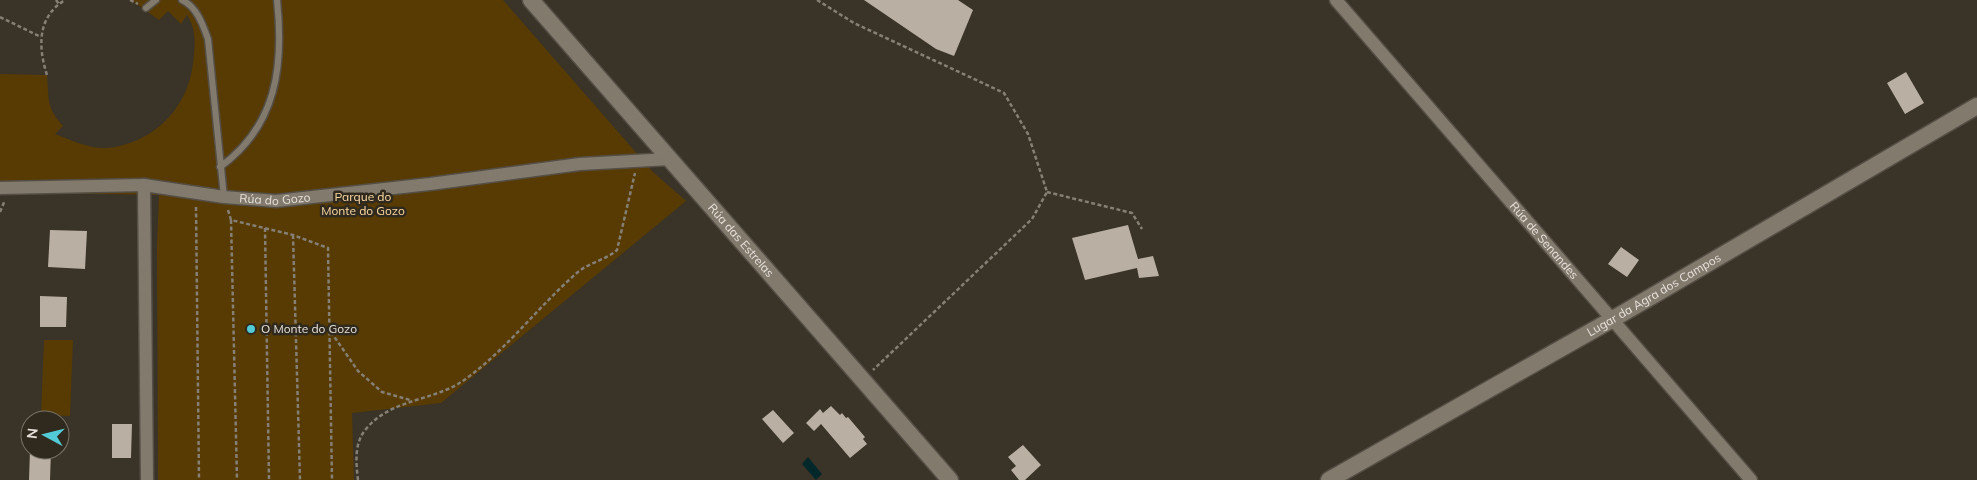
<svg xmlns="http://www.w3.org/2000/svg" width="1977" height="480" font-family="Mulish,sans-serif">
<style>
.green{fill:#573b02}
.water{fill:#03282b}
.building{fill:#b9b0a3}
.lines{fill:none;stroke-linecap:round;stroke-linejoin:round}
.service-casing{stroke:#544e45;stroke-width:9}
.minor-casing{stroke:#544e45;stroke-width:15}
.tertiary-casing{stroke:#544e45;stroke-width:19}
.path{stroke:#857f75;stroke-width:2.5;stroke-dasharray:4 2.5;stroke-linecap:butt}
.service{stroke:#827a6d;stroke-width:6}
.minor{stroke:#827a6d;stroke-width:12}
.tertiary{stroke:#827a6d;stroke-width:16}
.poi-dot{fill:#52cbd7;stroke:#30291e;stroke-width:2}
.labels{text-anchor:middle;stroke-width:5;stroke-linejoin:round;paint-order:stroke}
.street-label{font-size:12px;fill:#e6e1da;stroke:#30291e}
.park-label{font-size:12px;fill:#fddba5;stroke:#30291e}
.poi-label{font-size:12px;fill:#e6e1da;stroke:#30291e;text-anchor:start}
</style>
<rect width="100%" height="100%" fill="#3a3327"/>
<!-- green -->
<path class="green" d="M 131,0 L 503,0 L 653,172 L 686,201 L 441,403 L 352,413 L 354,480 L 158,480 L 157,245 L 159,195 L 0,192 L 0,74 L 47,75 C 49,99 46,107 63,126 L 55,134 C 71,140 89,149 107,148 C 152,144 188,109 193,63 C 195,46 197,30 187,15 L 181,24 L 168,11 L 159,20 Z
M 44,340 L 73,340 L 70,416 L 41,415 Z"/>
<!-- water -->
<path class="water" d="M 808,457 L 822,474 L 816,480 L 802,464 Z"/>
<!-- building -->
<path class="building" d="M 864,0 L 958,0 L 973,10 L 954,56 L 936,49 Z
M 1906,72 L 1924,103 L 1905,114 L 1887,83 Z
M 1128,225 L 1138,259 L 1153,256 L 1159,276 L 1139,278 L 1137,268 L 1085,280 L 1072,238 Z
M 50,230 L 87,231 L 85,269 L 48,267 Z
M 1621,247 L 1639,260 L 1627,277 L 1608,264 Z
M 40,296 L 67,297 L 66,327 L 40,327 Z
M 831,406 L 840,415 L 842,413 L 846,418 L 848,417 L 865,437 L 863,439 L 867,444 L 850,458 L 821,424 L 814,431 L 806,423 L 820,409 L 823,413 Z
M 773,410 L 794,433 L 783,443 L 762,419 Z
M 112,424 L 132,424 L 131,458 L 112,458 Z
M 1023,445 L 1041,465 L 1025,480 L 1019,480 L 1011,470 L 1016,466 L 1008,457 Z
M 30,450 L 51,450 L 50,480 L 29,480 Z"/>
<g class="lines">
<!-- service casing -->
<g class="service-casing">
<path id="service" d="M 182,0 C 197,7 203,25 208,39 L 224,197
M 146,8 L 156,0
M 220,167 C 277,126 284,65 277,0"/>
</g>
<!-- minor casing -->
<g class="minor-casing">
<g id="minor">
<path id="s1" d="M 1336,0 L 1751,480"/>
<path d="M 144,185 L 147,480"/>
<path id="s2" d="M 0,188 L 144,185 L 224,197 L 276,201 L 430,184 L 580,164 L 670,159"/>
</g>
</g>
<!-- tertiary casing -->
<g class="tertiary-casing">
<g id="tertiary">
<path id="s3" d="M 531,0 L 950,480"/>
<path id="s4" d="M 1329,480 L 1613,319 L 1977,106"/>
</g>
</g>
<!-- path -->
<path class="path" d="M 56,0 L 59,4
M 130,0 L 138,4
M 817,0 L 854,23 L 1004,93 L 1028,134 L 1047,192 L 1032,219 L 873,370
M 0,17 L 41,37
M 47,75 C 38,47 37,17 65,0
M 1047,192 L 1132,213 L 1142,229
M 196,207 L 199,480
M 228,210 L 231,220 L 293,235 L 328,248 L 332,480
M 0,212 L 5,200
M 231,220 L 237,480
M 265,228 L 269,480
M 293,235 L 300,480
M 331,332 L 358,371 L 382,392 L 410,400
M 358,480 C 356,462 354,443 366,429 C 390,400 429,401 458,384 C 502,356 538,306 578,272 C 590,262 606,260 617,250 L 635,173"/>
<!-- service -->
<use href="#service" class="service"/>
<!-- minor -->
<use href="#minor" class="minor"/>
<!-- tertiary -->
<use href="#tertiary" class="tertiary"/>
</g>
<!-- markers -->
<circle class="poi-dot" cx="251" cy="329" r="5"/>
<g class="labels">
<!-- street labels -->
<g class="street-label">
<text dy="4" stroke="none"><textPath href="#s2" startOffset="276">Rúa do Gozo</textPath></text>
<text dy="4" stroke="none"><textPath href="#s3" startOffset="319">Rúa das Estrelas</textPath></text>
<text dy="4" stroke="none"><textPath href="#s1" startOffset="318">Rúa de Senandes</textPath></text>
<text dy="4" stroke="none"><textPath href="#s4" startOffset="374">Lugar da Agra dos Campos</textPath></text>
</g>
<!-- park labels -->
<g class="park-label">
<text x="363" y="201">Parque do<tspan x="363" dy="14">Monte do Gozo</tspan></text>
</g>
<!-- poi labels -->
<g class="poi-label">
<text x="261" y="333">O Monte do Gozo</text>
</g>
</g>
<!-- north arrow -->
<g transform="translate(45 435) rotate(277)"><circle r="24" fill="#30291e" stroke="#797369"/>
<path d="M0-4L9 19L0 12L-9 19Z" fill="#52cbd7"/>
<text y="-8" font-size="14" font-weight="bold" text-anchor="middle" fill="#e6e1da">N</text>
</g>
</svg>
